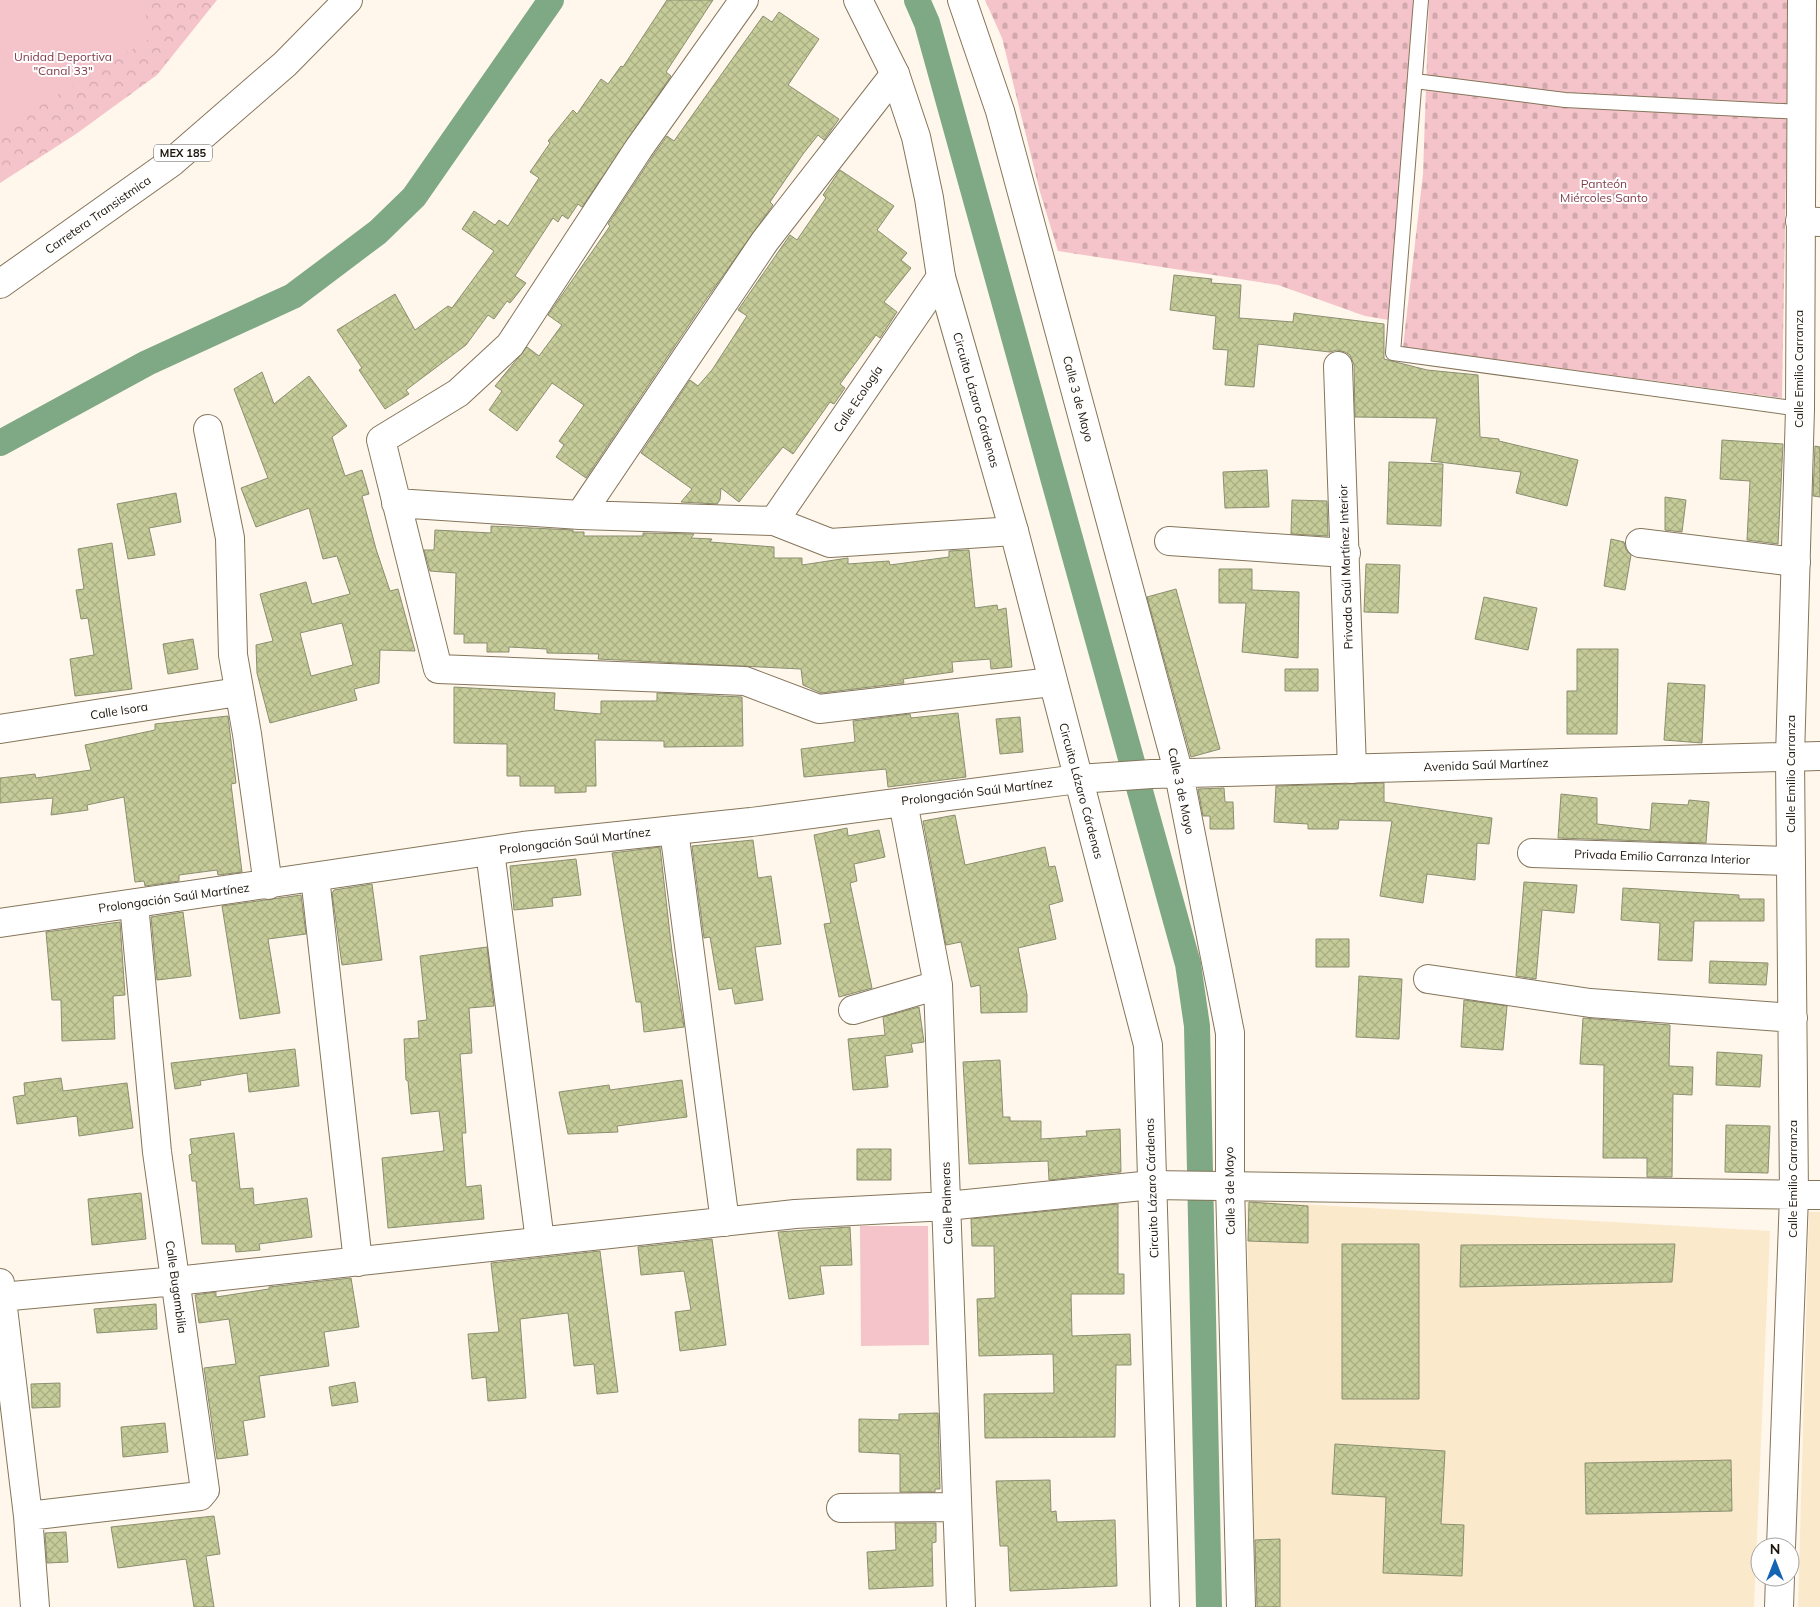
<svg xmlns="http://www.w3.org/2000/svg" width="1820" height="1607" font-family="Mulish,sans-serif">
<style>
.built{fill:#fbe9cc}
.cemetery{fill:url(#cemetery-stones)}
.park{fill:url(#park-crowns)}
.pitch{fill:#f5c4ca}
.lines{fill:none;stroke-linecap:round;stroke-linejoin:round}
.canal{stroke:#7fa885;stroke-width:26}
.building{fill:url(#building-cross-hatch);stroke:#8b8f70;fill-rule:evenodd}
.service-casing{stroke:#85755a;stroke-width:16}
.minor-casing{stroke:#85755a;stroke-width:30}
.tertiary-casing{stroke:#85755a;stroke-width:30}
.secondary-casing{stroke:#85755a;stroke-width:30}
.primary-casing{stroke:#85755a;stroke-width:30}
.service{stroke:#fff;stroke-width:14}
.minor{stroke:#fff;stroke-width:28}
.tertiary{stroke:#fff;stroke-width:28}
.secondary{stroke:#fff;stroke-width:28}
.primary{stroke:#fff;stroke-width:28}
.labels{text-anchor:middle;stroke-width:4;stroke-linejoin:round;paint-order:stroke}
.shield{fill:#fff;stroke:#605b54;stroke-width:1}
.shield-label{font-size:11px;font-weight:bold;fill:#1c150b}
.park-label{font-size:12px;fill:#823c4a;stroke:#fff}
.street-label{font-size:12px;fill:#1c150b;stroke:#fff}
</style>
<defs>
<pattern id="cemetery-stones" width="16" height="16" patternUnits="userSpaceOnUse" patternTransform="scale(1.25)"><rect width="16" height="16" fill="#f5c4ca"/><path d="M2 7V4a2 2 0 0 1 4 0v3zM10 15v-3a2 2 0 0 1 4 0v3z" fill="#d1a8ac"/></pattern>
<pattern id="park-crowns" width="20" height="18" patternUnits="userSpaceOnUse" patternTransform="scale(1.25)"><rect width="20" height="18" fill="#f5c4ca"/><path d="M2 6a3 3 0 1 1 6 0M12 15a3 3 0 1 1 6 0" fill="none" stroke="#d1a8ac"/></pattern>
<pattern id="building-cross-hatch" width="8" height="8" patternUnits="userSpaceOnUse" patternTransform="scale(1.25)"><rect width="8" height="8" fill="#c5cc99"/><path d="M0 0l8 8M0 8l8-8" fill="none" stroke="#a9ae82"/></pattern>
</defs>
<rect width="100%" height="100%" fill="#fff7ec"/>
<!-- built -->
<path class="built" d="M 1247,1201 L 1770,1231 L 1754,1607 L 1252,1607 Z
M 1809,1212 L 1820,1212 L 1820,1607 L 1798,1607 Z"/>
<!-- cemetery -->
<path class="cemetery" d="M 985,0 L 1414,0 L 1389,320 L 1365,316 L 1278,285 L 1058,251 L 1040,192 L 1002,38 Z
M 1429,0 L 1789,0 L 1782,398 L 1403,347 L 1423,174 Z"/>
<!-- park -->
<path class="park" d="M 0,0 L 217,0 L 157,75 L 76,134 L 0,183 Z"/>
<!-- pitch -->
<path class="pitch" d="M 0,0 L 142,0 L 151,38 L 0,130 Z
M 860,1226 L 928,1226 L 929,1345 L 861,1346 Z"/>
<g class="lines">
<!-- canal -->
<path class="canal" d="M 917,0 L 927,23 L 1188,964 L 1197,1026 L 1209,1607
M 0,443 L 147,363 L 293,296 L 378,232 L 414,197 L 551,0"/>
</g>
<!-- building -->
<path class="building" d="M 667,0 L 713,0 L 666,72 L 671,76 L 582,207 L 578,204 L 568,219 L 562,215 L 558,222 L 553,218 L 515,276 L 526,283 L 510,303 L 507,301 L 494,319 L 488,315 L 466,345 L 406,390 L 409,394 L 385,409 L 359,370 L 362,368 L 337,330 L 395,294 L 415,330 L 448,306 L 452,308 L 494,251 L 462,229 L 474,211 L 495,225 L 499,220 L 508,226 L 539,178 L 530,172 L 550,143 L 548,141 L 573,110 L 577,114 L 601,79 L 608,84 L 621,66 L 623,67 Z
M 779,12 L 819,39 L 788,85 L 839,119 L 824,140 L 818,135 L 803,154 L 770,202 L 773,205 L 705,301 L 586,478 L 556,457 L 564,445 L 559,441 L 584,405 L 552,383 L 517,431 L 489,410 L 502,391 L 495,386 L 527,347 L 539,356 L 562,325 L 548,315 L 610,226 L 608,224 L 652,157 L 667,136 L 674,141 L 763,16 L 772,22 Z
M 840,170 L 894,206 L 877,230 L 907,253 L 901,260 L 911,268 L 884,302 L 897,312 L 880,338 L 876,335 L 840,384 L 845,388 L 834,404 L 830,402 L 793,454 L 783,447 L 739,502 L 721,488 L 720,500 L 717,504 L 681,502 L 692,489 L 641,453 L 690,380 L 698,386 L 712,370 L 747,316 L 738,310 L 790,235 L 797,240 L 826,198 L 823,195 Z
M 1174,275 L 1212,279 L 1211,283 L 1241,285 L 1239,318 L 1293,322 L 1294,313 L 1384,324 L 1384,359 L 1427,370 L 1478,375 L 1480,437 L 1499,439 L 1499,441 L 1578,460 L 1567,506 L 1516,493 L 1521,472 L 1431,461 L 1437,418 L 1355,417 L 1354,365 L 1350,355 L 1345,352 L 1337,350 L 1330,352 L 1258,344 L 1254,387 L 1225,385 L 1228,350 L 1213,349 L 1216,316 L 1170,310 Z
M 262,372 L 274,404 L 309,376 L 347,426 L 332,437 L 345,476 L 362,470 L 369,494 L 362,496 L 376,549 L 390,591 L 398,589 L 415,651 L 380,650 L 379,683 L 354,689 L 357,700 L 270,723 L 257,673 L 256,645 L 273,641 L 260,594 L 306,582 L 312,604 L 350,594 L 337,556 L 323,559 L 309,508 L 256,527 L 241,488 L 268,478 L 234,389 ZM 342,623 L 353,665 L 311,676 L 300,633 Z
M 1722,440 L 1783,444 L 1778,544 L 1747,540 L 1750,481 L 1720,479 Z
M 1815,446 L 1820,447 L 1820,497 L 1813,496 Z
M 1389,462 L 1443,464 L 1441,526 L 1387,524 Z
M 1267,470 L 1269,507 L 1225,508 L 1223,472 Z
M 176,493 L 181,522 L 149,528 L 155,555 L 128,559 L 117,504 Z
M 1665,497 L 1686,500 L 1682,532 L 1665,530 Z
M 1292,500 L 1327,501 L 1328,536 L 1291,534 Z
M 491,526 L 573,530 L 573,532 L 584,532 L 584,536 L 643,536 L 643,533 L 694,534 L 691,538 L 712,539 L 710,542 L 774,547 L 774,558 L 802,558 L 802,565 L 848,558 L 848,564 L 889,561 L 890,565 L 949,557 L 949,551 L 969,550 L 975,608 L 997,605 L 998,610 L 1006,608 L 1012,667 L 991,669 L 990,659 L 952,662 L 953,672 L 903,679 L 904,683 L 821,693 L 803,685 L 801,669 L 598,659 L 599,654 L 547,653 L 547,649 L 509,647 L 509,652 L 487,652 L 487,643 L 464,643 L 464,634 L 454,634 L 456,573 L 430,571 L 424,550 L 434,550 L 435,530 L 491,533 Z
M 1611,539 L 1624,542 L 1626,550 L 1631,555 L 1625,590 L 1604,586 Z
M 112,543 L 132,689 L 75,696 L 70,659 L 94,655 L 88,618 L 81,619 L 76,590 L 84,589 L 78,549 Z
M 1366,564 L 1400,565 L 1398,613 L 1364,612 Z
M 1219,569 L 1252,569 L 1252,590 L 1299,592 L 1298,658 L 1242,652 L 1246,603 L 1219,603 Z
M 1176,589 L 1220,749 L 1191,757 L 1147,597 Z
M 1484,597 L 1537,608 L 1528,650 L 1475,639 Z
M 193,639 L 198,669 L 168,674 L 163,644 Z
M 1577,649 L 1618,649 L 1617,734 L 1567,734 L 1567,691 L 1577,691 Z
M 1285,669 L 1318,669 L 1318,691 L 1285,691 Z
M 1668,683 L 1705,685 L 1702,743 L 1664,740 Z
M 454,687 L 555,693 L 554,710 L 601,714 L 601,701 L 657,701 L 657,693 L 742,697 L 743,746 L 664,747 L 664,741 L 595,740 L 596,786 L 586,786 L 586,792 L 555,793 L 555,786 L 520,786 L 520,776 L 507,776 L 507,744 L 454,743 Z
M 958,713 L 966,777 L 888,787 L 886,769 L 804,777 L 801,749 L 855,742 L 853,721 L 910,714 L 911,718 Z
M 228,716 L 236,783 L 231,784 L 242,872 L 218,875 L 217,870 L 179,875 L 179,881 L 145,886 L 144,881 L 135,882 L 124,797 L 87,805 L 88,810 L 51,815 L 53,798 L 0,803 L 0,778 L 35,774 L 36,778 L 91,770 L 85,745 L 155,730 L 155,724 Z
M 1020,717 L 1023,752 L 1000,754 L 996,719 Z
M 1384,783 L 1384,802 L 1492,818 L 1489,844 L 1477,843 L 1475,880 L 1427,874 L 1423,903 L 1380,896 L 1392,821 L 1339,820 L 1338,829 L 1308,829 L 1308,824 L 1274,822 L 1276,786 Z
M 1224,788 L 1225,802 L 1233,802 L 1234,829 L 1210,829 L 1210,816 L 1203,816 L 1198,789 Z
M 1561,794 L 1597,798 L 1597,824 L 1650,830 L 1652,803 L 1688,805 L 1689,800 L 1709,802 L 1706,843 L 1558,838 Z
M 955,815 L 965,865 L 1045,847 L 1049,867 L 1055,866 L 1063,901 L 1049,905 L 1056,939 L 1018,948 L 1027,995 L 1027,1012 L 981,1013 L 980,985 L 971,987 L 961,942 L 946,945 L 923,821 Z
M 847,828 L 848,836 L 879,830 L 885,857 L 854,864 L 857,881 L 850,883 L 872,988 L 839,997 L 824,924 L 831,923 L 814,835 Z
M 753,840 L 758,878 L 771,876 L 781,944 L 755,947 L 763,1000 L 735,1004 L 732,988 L 719,990 L 710,937 L 704,938 L 692,846 Z
M 660,847 L 672,952 L 684,1027 L 644,1032 L 641,1002 L 636,1002 L 612,853 Z
M 576,859 L 581,895 L 552,898 L 553,906 L 514,910 L 510,866 Z
M 1524,882 L 1577,885 L 1574,913 L 1542,910 L 1536,979 L 1516,976 Z
M 372,884 L 382,960 L 342,965 L 332,893 L 334,890 Z
M 1623,888 L 1739,895 L 1739,899 L 1764,899 L 1764,921 L 1694,921 L 1692,961 L 1658,960 L 1660,923 L 1621,920 Z
M 301,895 L 306,934 L 268,939 L 280,1013 L 240,1019 L 222,906 Z
M 183,912 L 191,976 L 157,980 L 151,917 Z
M 120,922 L 125,995 L 113,996 L 115,1039 L 62,1041 L 61,1000 L 52,1000 L 46,932 Z
M 1316,939 L 1349,939 L 1349,967 L 1316,967 Z
M 487,947 L 494,1006 L 469,1008 L 472,1053 L 460,1054 L 466,1133 L 462,1133 L 466,1187 L 481,1185 L 484,1219 L 388,1228 L 382,1158 L 444,1151 L 439,1111 L 411,1114 L 408,1081 L 406,1080 L 404,1039 L 419,1038 L 418,1021 L 427,1020 L 420,956 Z
M 1710,961 L 1768,963 L 1766,985 L 1709,983 Z
M 1359,976 L 1402,979 L 1399,1039 L 1356,1037 Z
M 1464,1000 L 1507,1006 L 1503,1050 L 1461,1047 Z
M 919,1007 L 924,1042 L 911,1044 L 913,1052 L 885,1056 L 888,1087 L 853,1090 L 848,1039 L 885,1035 L 883,1017 Z
M 1583,1018 L 1670,1025 L 1669,1066 L 1693,1067 L 1692,1095 L 1673,1094 L 1672,1177 L 1647,1177 L 1647,1158 L 1603,1158 L 1604,1065 L 1580,1064 Z
M 295,1049 L 299,1086 L 249,1092 L 247,1073 L 200,1081 L 201,1085 L 175,1089 L 171,1063 Z
M 1717,1052 L 1762,1055 L 1760,1087 L 1716,1085 Z
M 1000,1060 L 1003,1117 L 1010,1117 L 1010,1121 L 1041,1121 L 1041,1139 L 1087,1136 L 1086,1131 L 1120,1129 L 1121,1172 L 1049,1180 L 1048,1161 L 969,1164 L 963,1062 Z
M 61,1078 L 63,1091 L 127,1083 L 133,1128 L 79,1136 L 77,1116 L 17,1124 L 13,1097 L 25,1095 L 24,1083 Z
M 682,1080 L 687,1117 L 617,1126 L 618,1132 L 568,1134 L 559,1092 L 609,1085 L 610,1090 Z
M 1726,1125 L 1770,1126 L 1768,1173 L 1725,1172 Z
M 234,1133 L 240,1189 L 253,1188 L 254,1205 L 307,1198 L 312,1237 L 259,1244 L 260,1250 L 236,1252 L 235,1244 L 202,1244 L 196,1181 L 192,1181 L 189,1155 L 192,1154 L 190,1139 Z
M 857,1149 L 891,1149 L 891,1180 L 857,1180 Z
M 141,1193 L 146,1239 L 92,1245 L 88,1199 Z
M 1249,1202 L 1308,1206 L 1308,1243 L 1248,1241 Z
M 1118,1204 L 1118,1274 L 1124,1274 L 1124,1294 L 1071,1294 L 1072,1336 L 1130,1334 L 1131,1365 L 1116,1365 L 1115,1437 L 985,1438 L 984,1394 L 1054,1393 L 1053,1354 L 979,1356 L 977,1299 L 995,1298 L 994,1246 L 972,1246 L 971,1219 Z
M 850,1227 L 852,1265 L 820,1266 L 824,1294 L 789,1299 L 778,1232 Z
M 712,1239 L 726,1345 L 680,1351 L 675,1312 L 691,1310 L 684,1271 L 641,1275 L 638,1247 Z
M 1342,1244 L 1419,1244 L 1419,1399 L 1342,1399 Z
M 1675,1244 L 1672,1282 L 1460,1287 L 1461,1245 Z
M 600,1251 L 618,1392 L 597,1394 L 594,1364 L 574,1366 L 568,1313 L 520,1319 L 526,1398 L 488,1401 L 486,1377 L 472,1379 L 468,1334 L 499,1332 L 491,1263 Z
M 351,1278 L 359,1327 L 324,1332 L 329,1366 L 259,1376 L 265,1417 L 243,1421 L 248,1455 L 217,1459 L 204,1368 L 236,1364 L 229,1319 L 199,1323 L 195,1295 L 216,1292 L 216,1297 L 269,1289 L 269,1287 Z
M 156,1304 L 157,1329 L 97,1333 L 94,1309 Z
M 355,1382 L 358,1402 L 332,1406 L 329,1387 Z
M 60,1383 L 60,1407 L 32,1408 L 31,1384 Z
M 938,1413 L 940,1489 L 935,1489 L 935,1492 L 900,1492 L 900,1454 L 859,1452 L 859,1419 L 899,1420 L 899,1414 Z
M 165,1423 L 168,1452 L 123,1457 L 121,1427 Z
M 1335,1444 L 1445,1451 L 1441,1524 L 1464,1525 L 1462,1576 L 1383,1573 L 1386,1497 L 1332,1494 Z
M 1731,1460 L 1732,1511 L 1586,1514 L 1585,1463 Z
M 1050,1480 L 1051,1512 L 1056,1511 L 1057,1522 L 1115,1520 L 1117,1586 L 1010,1591 L 1008,1546 L 1000,1546 L 996,1481 Z
M 214,1516 L 220,1554 L 206,1556 L 214,1607 L 194,1607 L 186,1559 L 118,1568 L 111,1527 Z
M 895,1523 L 936,1523 L 936,1542 L 932,1543 L 933,1586 L 869,1589 L 867,1552 L 896,1550 Z
M 66,1532 L 68,1562 L 47,1563 L 45,1533 Z
M 1280,1539 L 1280,1607 L 1257,1607 L 1255,1540 Z"/>
<g class="lines">
<!-- service casing -->
<g class="service-casing">
<path id="service" d="M 1421,0 L 1393,353 L 1800,409
M 1415,81 L 1565,100 L 1801,112"/>
</g>
<!-- minor casing -->
<g class="minor-casing">
<path id="minor" d="M 744,0 L 639,148 L 510,345 L 458,393 L 381,440 L 438,669 L 745,681 L 819,709 L 1052,682
M 1800,221 L 1820,222
M 1338,366 L 1352,769
M 208,429 L 230,538 L 233,655 L 247,734 L 268,885
M 396,503 L 580,515 L 774,521 L 830,543 L 1014,531
M 580,515 L 765,241 L 895,74
M 774,521 L 941,277
M 1169,541 L 1346,553
M 1640,543 L 1796,562
M 0,729 L 238,692
M 903,802 L 938,985 L 961,1607
M 674,830 L 725,1222
M 490,851 L 540,1241
M 1532,853 L 1791,861
M 315,877 L 358,1262
M 0,923 L 523,846 L 751,822 L 1078,779
M 1428,979 L 1590,1003 L 1793,1018
M 853,1010 L 938,985
M 0,1283 L 28,1516 L 35,1607
M 0,1297 L 176,1281 L 795,1214 L 947,1206 L 1152,1185 L 1820,1195
M 841,1508 L 956,1507
M 28,1516 L 200,1496 L 205,1490 L 157,1152 L 134,904
M 1781,1547 L 1794,1196 L 1790,757
M 1779,1607 L 1780,1577"/>
</g>
<!-- tertiary casing -->
<g class="tertiary-casing">
<path id="tertiary" d="M 962,0 L 1000,111 L 1179,774 L 1230,1033 L 1230,1185 L 1241,1607
M 1790,757 L 1800,409 L 1802,0
M 1078,779 L 1152,774 L 1820,756"/>
</g>
<!-- secondary casing -->
<g class="secondary-casing">
<path id="secondary" d="M 858,0 L 895,74 L 916,137 L 929,198 L 941,277 L 1014,531 L 1148,1045 L 1165,1607"/>
</g>
<!-- primary casing -->
<g class="primary-casing">
<path id="primary" d="M 0,284 L 172,162 L 285,64 L 348,0"/>
</g>
<!-- service -->
<use href="#service" class="service"/>
<!-- minor -->
<use href="#minor" class="minor"/>
<!-- tertiary -->
<use href="#tertiary" class="tertiary"/>
<!-- secondary -->
<use href="#secondary" class="secondary"/>
<!-- primary -->
<use href="#primary" class="primary"/>
</g>
<g class="labels">
<!-- shield labels -->
<rect class="shield" x="154" y="144.5" width="58" height="17" rx="4"/>
<g class="shield-label">
<text x="183" y="157">MEX 185</text>
</g>
<!-- park labels -->
<g class="park-label">
<text x="63" y="61">Unidad Deportiva<tspan x="63" dy="14">"Canal 33"</tspan></text>
<text x="1604" y="188">Panteón<tspan x="1604" dy="14">Miércoles Santo</tspan></text>
</g>
<!-- street labels -->
<g class="street-label">
<text transform="translate(98 215) rotate(-35)" y="4">Carretera Transistmica</text>
<text transform="translate(1799 369) rotate(-90)" y="4">Calle Emilio Carranza</text>
<text transform="translate(858 399) rotate(-56)" y="4">Calle Ecología</text>
<text transform="translate(1078 399) rotate(75)" y="4">Calle 3 de Mayo</text>
<text transform="translate(976 400) rotate(74)" y="4">Circuito Lázaro Cárdenas</text>
<text transform="translate(1346 567) rotate(-92)" y="4">Privada Saúl Martínez Interior</text>
<text transform="translate(119 711) rotate(-9)" y="4">Calle Isora</text>
<text transform="translate(1486 765) rotate(-2)" y="4">Avenida Saúl Martínez</text>
<text transform="translate(1791 774) rotate(-90)" y="4">Calle Emilio Carranza</text>
<text transform="translate(1081 791) rotate(75)" y="4">Circuito Lázaro Cárdenas</text>
<text transform="translate(1181 791) rotate(78)" y="4">Calle 3 de Mayo</text>
<text transform="translate(977 792) rotate(-7)" y="4">Prolongación Saúl Martínez</text>
<text transform="translate(575 841) rotate(-7)" y="4">Prolongación Saúl Martínez</text>
<text transform="translate(1662 857) rotate(2)" y="4">Privada Emilio Carranza Interior</text>
<text transform="translate(174 898) rotate(-8)" y="4">Prolongación Saúl Martínez</text>
<text transform="translate(1793 1179) rotate(-90)" y="4">Calle Emilio Carranza</text>
<text transform="translate(1152 1188) rotate(-92)" y="4">Circuito Lázaro Cárdenas</text>
<text transform="translate(1230 1191) rotate(-91)" y="4">Calle 3 de Mayo</text>
<text transform="translate(947 1203) rotate(-92)" y="4">Calle Palmeras</text>
<text transform="translate(176 1287) rotate(82)" y="4">Calle Bugambilia</text>
</g>
</g>
<!-- north arrow -->
<g transform="translate(1775 1562)"><circle r="24" fill="#ffffff" stroke="#a4a19d"/>
<path d="M0-4L9 19L0 12L-9 19Z" fill="#1364b3"/>
<text y="-8" font-size="14" font-weight="bold" text-anchor="middle" fill="#1c150b">N</text>
</g>
</svg>
